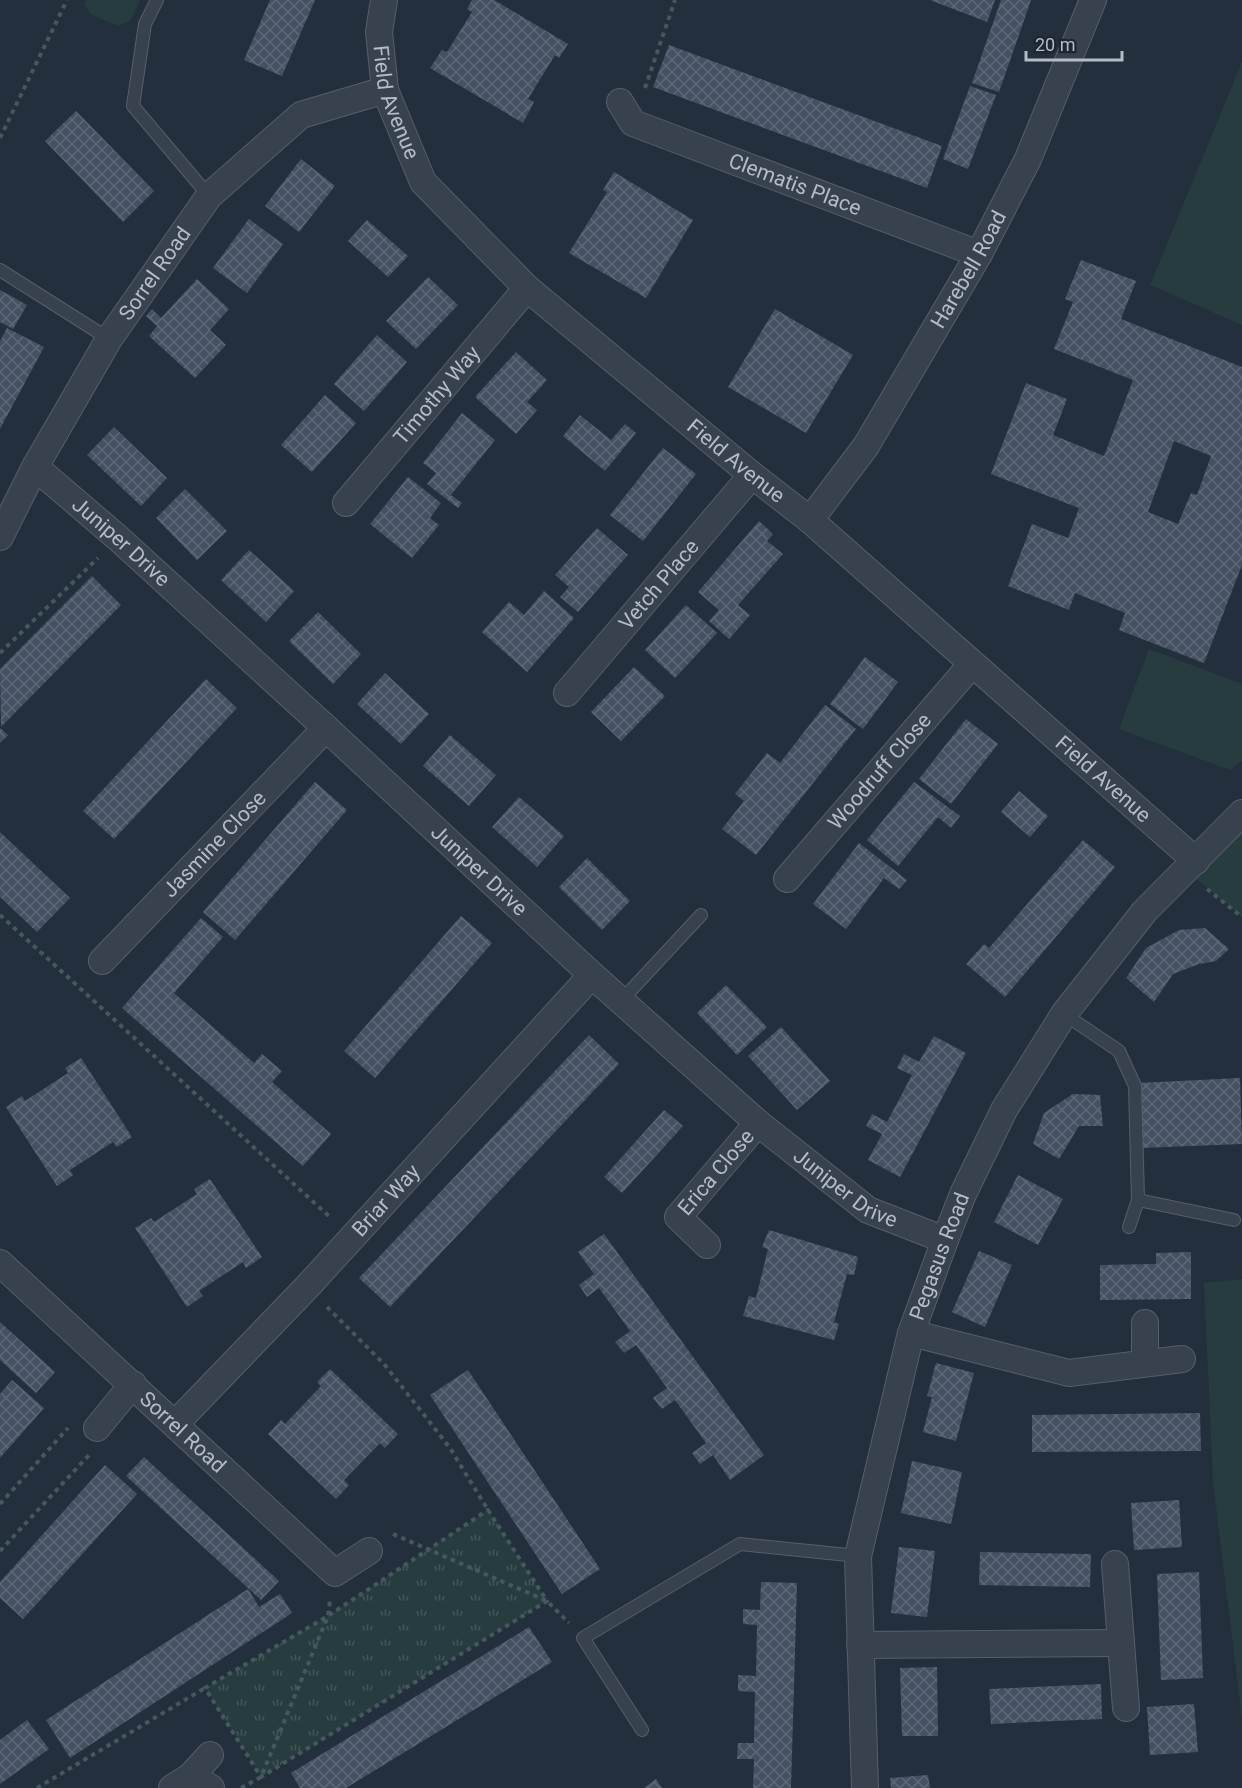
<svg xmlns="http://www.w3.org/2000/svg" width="1242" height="1788" font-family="Roboto,sans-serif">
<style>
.grass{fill:url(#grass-tufts)}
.park{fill:#263c3f}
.building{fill:url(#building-cross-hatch);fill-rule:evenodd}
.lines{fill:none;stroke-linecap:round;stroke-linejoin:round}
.service-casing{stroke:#565f6c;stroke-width:14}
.minor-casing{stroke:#565f6c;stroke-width:28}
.path{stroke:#44595c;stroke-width:4;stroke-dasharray:4.5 4.5;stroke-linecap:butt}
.service{stroke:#38414e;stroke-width:12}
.minor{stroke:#38414e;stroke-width:26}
.labels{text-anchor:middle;stroke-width:5;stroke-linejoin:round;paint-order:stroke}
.street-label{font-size:21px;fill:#b4bcc9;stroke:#1d2633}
</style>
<defs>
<pattern id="grass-tufts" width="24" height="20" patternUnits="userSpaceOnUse" patternTransform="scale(1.5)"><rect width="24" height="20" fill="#263c3f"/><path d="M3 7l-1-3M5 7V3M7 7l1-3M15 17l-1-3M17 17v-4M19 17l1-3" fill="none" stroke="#435659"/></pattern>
<pattern id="building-cross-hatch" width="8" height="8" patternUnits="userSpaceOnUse" patternTransform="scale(1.5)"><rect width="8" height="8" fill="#455162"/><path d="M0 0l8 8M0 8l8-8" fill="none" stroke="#5d6877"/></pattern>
</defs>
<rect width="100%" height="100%" fill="#242f3e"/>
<!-- grass -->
<path class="grass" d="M 488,1510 L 547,1601 L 261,1777 L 205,1688 L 328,1616 Z"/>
<!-- park -->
<path class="park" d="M 86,0 L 140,0 L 131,20 L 118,26 L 90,14 L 84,3 Z
M 1242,62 L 1242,325 L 1150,285 Z
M 1149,649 L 1242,684 L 1242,761 L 1230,770 L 1119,729 Z
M 1242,813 L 1242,917 L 1185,870 Z
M 1242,1279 L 1242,1719 L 1213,1482 L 1204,1283 Z"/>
<!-- building -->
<path class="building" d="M 270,0 L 315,0 L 282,76 L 244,60 Z
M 472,0 L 494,0 L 568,44 L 559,58 L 555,55 L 528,99 L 534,102 L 523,123 L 430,68 L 442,50 L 447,52 L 472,12 L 467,9 Z
M 930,0 L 995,0 L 987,22 Z
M 1001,0 L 1031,0 L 999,92 L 972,83 Z
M 669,45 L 942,146 L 927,188 L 653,87 Z
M 970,86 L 996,95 L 968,169 L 943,159 Z
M 76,111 L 154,191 L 123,222 L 45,141 Z
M 301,159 L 335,186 L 299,232 L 265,206 Z
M 614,172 L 693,220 L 646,298 L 569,253 L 607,192 L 603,190 Z
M 249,219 L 283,244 L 247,293 L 213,268 Z
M 367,220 L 408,256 L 388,277 L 348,241 Z
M 1081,260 L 1136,281 L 1121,319 L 1242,367 L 1242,565 L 1204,663 L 1119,630 L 1125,613 L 1075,593 L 1069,610 L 1008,586 L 1032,524 L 1068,538 L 1079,508 L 991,474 L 1026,383 L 1067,399 L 1053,435 L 1104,456 L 1133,380 L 1054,349 L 1073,302 L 1065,299 ZM 1174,441 L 1211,456 L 1197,495 L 1191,493 L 1178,524 L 1148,512 Z
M 428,277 L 458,305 L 416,349 L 386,321 Z
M 197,279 L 229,309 L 210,330 L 226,345 L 195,378 L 149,336 L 157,326 L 146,316 L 152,309 L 161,318 Z
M 0,290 L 27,305 L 13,329 L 0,322 Z
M 775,309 L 853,355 L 806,433 L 728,387 Z
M 7,328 L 44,347 L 0,429 L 0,341 Z
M 377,335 L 407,362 L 364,411 L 334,384 Z
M 516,352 L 547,380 L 527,402 L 537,410 L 516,434 L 475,397 Z
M 325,395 L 356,423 L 312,472 L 281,445 Z
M 462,413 L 495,440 L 451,495 L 462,503 L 458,508 L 427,484 L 436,473 L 423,463 Z
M 580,415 L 611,440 L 625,424 L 636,433 L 605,471 L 563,436 Z
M 114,427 L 167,478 L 141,506 L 87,455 Z
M 663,448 L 696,474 L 643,541 L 610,515 Z
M 408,477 L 441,503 L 430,518 L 439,525 L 412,558 L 370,524 Z
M 185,489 L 227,531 L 197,560 L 156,518 Z
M 759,521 L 773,534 L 767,541 L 783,554 L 738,605 L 750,615 L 729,639 L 709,621 L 719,610 L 698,592 Z
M 597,528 L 628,555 L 578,612 L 560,597 L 569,587 L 555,575 Z
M 249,550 L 294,591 L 266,622 L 221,580 Z
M 92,576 L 121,605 L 1,727 L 0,669 Z
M 544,591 L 574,618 L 527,672 L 482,632 L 509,602 L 524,615 Z
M 686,605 L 717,633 L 675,678 L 645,650 Z
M 318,612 L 361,654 L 333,684 L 289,641 Z
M 865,657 L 898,682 L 863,729 L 830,704 Z
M 634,667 L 665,696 L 621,741 L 591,712 Z
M 385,673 L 429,714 L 401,744 L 357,704 Z
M 206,679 L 237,708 L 114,839 L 83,811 Z
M 825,705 L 856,729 L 756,855 L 722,829 L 744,801 L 735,794 L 767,753 L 780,763 Z
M 966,719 L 998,744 L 951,804 L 919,779 Z
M 0,728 L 8,735 L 0,743 Z
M 450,735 L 496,775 L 469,806 L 423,766 Z
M 315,782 L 347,810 L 235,940 L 203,912 Z
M 914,782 L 960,816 L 951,828 L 938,817 L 898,866 L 867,840 Z
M 1019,791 L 1048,816 L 1030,837 L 1001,812 Z
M 519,797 L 564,836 L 537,867 L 492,827 Z
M 0,832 L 70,898 L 37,932 L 0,897 Z
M 1083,840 L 1115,867 L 1005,997 L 966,964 L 984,944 L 989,948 Z
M 859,843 L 907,880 L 899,889 L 884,878 L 846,929 L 813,904 Z
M 587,858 L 630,901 L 602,930 L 559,887 Z
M 461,916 L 492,943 L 375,1078 L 344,1051 Z
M 201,918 L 223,937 L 174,993 L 254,1063 L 262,1054 L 282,1071 L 272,1082 L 331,1134 L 303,1166 L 122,1008 Z
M 1205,928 L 1229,949 L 1216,961 L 1199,964 L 1173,974 L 1154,1002 L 1126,978 L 1146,948 L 1179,930 Z
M 726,985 L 767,1027 L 737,1055 L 697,1013 Z
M 781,1027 L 830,1081 L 797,1110 L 748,1056 Z
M 589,1035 L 619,1064 L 390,1307 L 359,1278 Z
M 934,1036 L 966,1053 L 900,1177 L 868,1160 L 882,1134 L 866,1126 L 872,1114 L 887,1122 L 912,1075 L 897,1068 L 904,1054 L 919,1062 Z
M 81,1058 L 132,1137 L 117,1147 L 113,1142 L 70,1170 L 73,1175 L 57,1186 L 6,1107 L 22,1096 L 25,1101 L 68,1073 L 65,1068 Z
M 1240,1078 L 1242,1144 L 1140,1148 L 1137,1083 Z
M 1073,1094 L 1100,1095 L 1103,1126 L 1079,1126 L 1059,1159 L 1033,1144 L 1044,1113 Z
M 664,1110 L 683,1126 L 622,1193 L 604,1177 Z
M 1018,1175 L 1063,1199 L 1038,1245 L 994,1222 Z
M 210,1179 L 262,1257 L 246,1268 L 243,1262 L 199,1291 L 203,1296 L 187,1307 L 135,1228 L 151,1218 L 154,1222 L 197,1194 L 194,1189 Z
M 769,1230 L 858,1257 L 854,1275 L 847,1274 L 834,1322 L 839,1324 L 834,1340 L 743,1316 L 749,1296 L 756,1298 L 768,1249 L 762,1247 Z
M 604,1234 L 764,1455 L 730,1480 L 713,1455 L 700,1464 L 692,1453 L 706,1443 L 675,1400 L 662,1409 L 653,1398 L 667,1388 L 636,1345 L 624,1353 L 615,1342 L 630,1331 L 599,1288 L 587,1297 L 579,1285 L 594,1274 L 578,1252 Z
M 979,1251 L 1012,1265 L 985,1327 L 952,1312 Z
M 1191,1252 L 1191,1299 L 1100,1300 L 1100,1265 L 1156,1264 L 1156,1253 Z
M 0,1322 L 55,1372 L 36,1393 L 0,1360 Z
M 936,1363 L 974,1373 L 956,1441 L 923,1432 L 932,1397 L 927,1396 Z
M 330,1369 L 398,1434 L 385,1448 L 380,1443 L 344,1480 L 349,1485 L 336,1499 L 268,1434 L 281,1420 L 285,1424 L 321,1386 L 317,1382 Z
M 468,1370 L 600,1569 L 562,1594 L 430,1395 Z
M 12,1380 L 44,1408 L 0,1458 L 0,1394 Z
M 1200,1413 L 1201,1451 L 1032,1452 L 1032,1415 Z
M 144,1457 L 279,1581 L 261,1600 L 126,1476 Z
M 912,1461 L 962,1472 L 951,1524 L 901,1513 Z
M 105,1465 L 137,1494 L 23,1619 L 0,1598 L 0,1582 Z
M 1179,1500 L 1182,1547 L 1134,1550 L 1131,1503 Z
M 899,1547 L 935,1551 L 927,1617 L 891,1613 Z
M 980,1552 L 1091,1554 L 1090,1587 L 979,1585 Z
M 1199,1572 L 1203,1678 L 1161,1680 L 1157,1574 Z
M 761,1582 L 797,1583 L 791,1788 L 753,1788 L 754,1759 L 737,1759 L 738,1743 L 754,1743 L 755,1692 L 738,1691 L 738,1675 L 756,1676 L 757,1625 L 743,1624 L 743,1609 L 760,1610 Z
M 248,1589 L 259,1607 L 280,1594 L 292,1613 L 70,1758 L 46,1720 Z
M 529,1627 L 552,1662 L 346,1788 L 300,1788 L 291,1773 Z
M 937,1667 L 938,1736 L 902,1736 L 900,1668 Z
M 1101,1684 L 1102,1719 L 991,1724 L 989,1689 Z
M 1194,1704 L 1198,1752 L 1150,1755 L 1147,1707 Z
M 27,1720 L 49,1749 L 0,1784 L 0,1740 Z
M 928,1775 L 930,1788 L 891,1788 L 890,1778 Z
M 656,1779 L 662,1788 L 644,1788 Z"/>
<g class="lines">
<!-- service casing -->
<g class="service-casing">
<path id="service" d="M 157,0 L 145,24 L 133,106 L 209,196
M 0,270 L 109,339
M 621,1001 L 701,915
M 1064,1014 L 1119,1051 L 1135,1086 L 1138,1200 L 1129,1227
M 1138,1200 L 1234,1220
M 642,1730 L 583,1638 L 740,1544 L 858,1556"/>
</g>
<!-- minor casing -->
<g class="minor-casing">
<g id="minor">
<path id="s1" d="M 384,0 L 379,32 L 385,90 L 423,182 L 527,288 L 752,475 L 810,520 L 1196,861"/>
<path id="s2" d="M 620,102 L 633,123 L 979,254"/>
<path id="s3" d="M 35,467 L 118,538 L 326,728 L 592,975 L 758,1123 L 868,1210 L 945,1240"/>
<path id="s4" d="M 346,503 L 527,288"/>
<path id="s5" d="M 810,520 L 866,446 L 979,254 L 1028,159 L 1093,0"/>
<path id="s6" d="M 0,537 L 35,467 L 109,339 L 209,196 L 301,115 L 385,90"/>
<path id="s7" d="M 567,693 L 752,475"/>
<path id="s8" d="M 787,879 L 972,664"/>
<path id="s9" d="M 102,961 L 326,728"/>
<path id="s10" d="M 707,1245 L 678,1217 L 758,1123"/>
<path id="s11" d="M 0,1263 L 335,1573 L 369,1551"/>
<path d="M 1145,1323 L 1145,1363"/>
<path d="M 911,1333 L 1069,1373 L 1182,1359"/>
<path id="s12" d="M 176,1423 L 307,1287 L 592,975"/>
<path d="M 97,1428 L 133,1384"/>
<path d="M 1115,1564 L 1126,1708"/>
<path d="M 860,1645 L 1121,1643"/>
<path d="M 191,1776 L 210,1755"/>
<path d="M 172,1788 L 191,1776 L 211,1788"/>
<path id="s13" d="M 865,1788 L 858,1556 L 911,1333 L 945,1240 L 963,1194 L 1004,1110 L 1064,1014 L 1144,912 L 1242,813"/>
</g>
</g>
<!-- path -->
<path class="path" d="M 645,88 L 675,0
M 0,138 L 67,0
M 0,653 L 98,558
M 1207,889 L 1242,917
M 0,915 L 331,1218
M 327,1307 L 384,1364 L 450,1448 L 488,1510
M 0,1504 L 68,1428
M 488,1510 L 547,1601 L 261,1777 L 205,1688 L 328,1616 Z
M 393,1534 L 547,1601 L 569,1623
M 0,1551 L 89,1455
M 37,1788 L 205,1688
M 241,1788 L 261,1777 L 328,1616 L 330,1601"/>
<!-- service -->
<use href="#service" class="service"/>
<!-- minor -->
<use href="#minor" class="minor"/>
</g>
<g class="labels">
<!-- street labels -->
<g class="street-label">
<text dy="7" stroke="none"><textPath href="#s1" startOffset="105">Field Avenue</textPath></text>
<text dy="7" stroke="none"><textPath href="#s2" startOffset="198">Clematis Place</textPath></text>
<text dy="7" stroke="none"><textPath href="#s5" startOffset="297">Harebell Road</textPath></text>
<text dy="7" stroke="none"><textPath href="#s6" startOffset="306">Sorrel Road</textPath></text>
<text dy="7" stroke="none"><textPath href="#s4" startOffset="141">Timothy Way</textPath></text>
<text dy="7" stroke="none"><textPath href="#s1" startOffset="610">Field Avenue</textPath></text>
<text dy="7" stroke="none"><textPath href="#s3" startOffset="114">Juniper Drive</textPath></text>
<text dy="7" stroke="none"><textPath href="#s7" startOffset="142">Vetch Place</textPath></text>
<text dy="7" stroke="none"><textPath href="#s8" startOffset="142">Woodruff Close</textPath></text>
<text dy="7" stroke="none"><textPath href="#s1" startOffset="1096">Field Avenue</textPath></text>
<text dy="7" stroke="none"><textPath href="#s9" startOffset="162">Jasmine Close</textPath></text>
<text dy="7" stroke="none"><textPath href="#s3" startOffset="600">Juniper Drive</textPath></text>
<text dy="7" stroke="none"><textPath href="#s10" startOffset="99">Erica Close</textPath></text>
<text dy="7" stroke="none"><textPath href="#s3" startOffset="1086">Juniper Drive</textPath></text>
<text dy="7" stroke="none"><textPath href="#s12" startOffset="306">Briar Way</textPath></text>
<text dy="7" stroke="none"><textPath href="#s13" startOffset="543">Pegasus Road</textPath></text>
<text dy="7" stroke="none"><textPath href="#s11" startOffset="249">Sorrel Road</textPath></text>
</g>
</g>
<!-- scale -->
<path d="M1026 51v9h96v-9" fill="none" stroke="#b4bcc9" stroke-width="3"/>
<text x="1035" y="51" font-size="18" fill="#b4bcc9" stroke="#1d2633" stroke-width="4.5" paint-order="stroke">20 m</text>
</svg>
